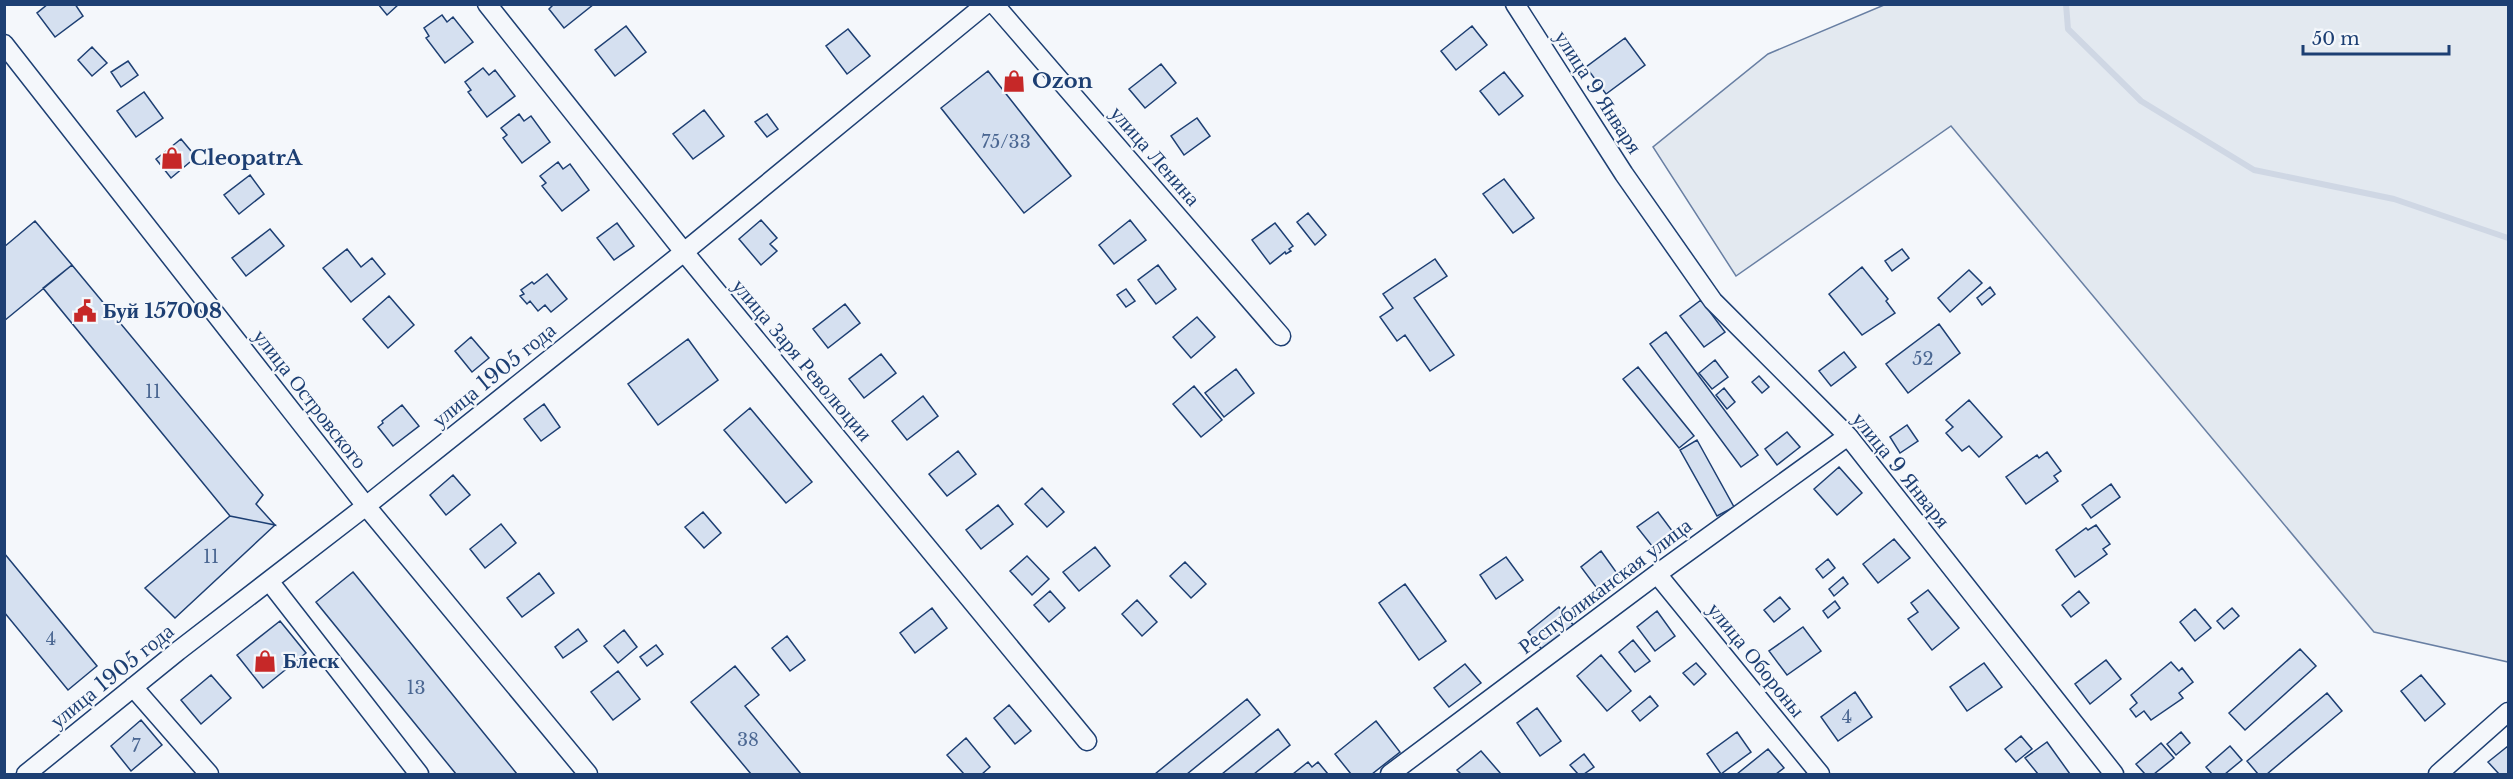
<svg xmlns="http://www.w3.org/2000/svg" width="2513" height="779" font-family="'Libre Baskerville',serif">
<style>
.green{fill:#e3e9f0;stroke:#687fa3;stroke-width:1.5}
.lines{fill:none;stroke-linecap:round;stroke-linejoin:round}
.stream{stroke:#cfd7e4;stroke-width:6}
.building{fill:#d5e0f0;stroke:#1d3f73;stroke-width:1.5}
.street-casing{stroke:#1d3f73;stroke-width:21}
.street{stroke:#f4f7fb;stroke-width:18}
.labels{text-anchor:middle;stroke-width:4.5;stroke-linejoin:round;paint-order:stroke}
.number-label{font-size:18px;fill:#4b6792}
.poi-label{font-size:21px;font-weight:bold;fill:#1d3f73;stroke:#f4f7fb;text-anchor:start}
.street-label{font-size:21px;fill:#1d3f73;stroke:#f4f7fb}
</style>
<rect width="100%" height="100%" fill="#f4f7fb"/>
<!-- green -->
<path class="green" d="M 1884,5 L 2508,5 L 2508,662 L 2374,632 L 1951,126 L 1736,276 L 1653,147 L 1768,54 Z"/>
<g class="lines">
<!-- stream -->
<path class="stream" d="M 2066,4 L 2068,29 L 2141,101 L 2254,170 L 2394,199 L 2508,238"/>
</g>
<!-- building -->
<path class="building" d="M 48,4 L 75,4 L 83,16 L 55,37 L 37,13 Z
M 378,4 L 399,4 L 387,15 Z
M 554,4 L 594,4 L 564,28 L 549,9 Z
M 442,15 L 447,22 L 453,17 L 473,42 L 445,63 L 426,38 L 429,36 L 424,28 Z
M 626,26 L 646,52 L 615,76 L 595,50 Z
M 1472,26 L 1487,45 L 1456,70 L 1441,51 Z
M 848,29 L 870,56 L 847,74 L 826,46 Z
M 1625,38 L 1645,65 L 1606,94 L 1586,67 Z
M 92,47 L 107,63 L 92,76 L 78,60 Z
M 128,61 L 138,75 L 121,87 L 111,72 Z
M 1161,64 L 1176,83 L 1145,108 L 1129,89 Z
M 483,68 L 489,75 L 495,70 L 515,96 L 487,117 L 468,92 L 471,90 L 465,82 Z
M 988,71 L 1071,176 L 1024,213 L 941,108 Z
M 1504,72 L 1523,96 L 1499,115 L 1480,91 Z
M 144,92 L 163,118 L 136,137 L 117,111 Z
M 704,110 L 724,136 L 693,159 L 673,134 Z
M 519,114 L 524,121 L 531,116 L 550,142 L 522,163 L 503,138 L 507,135 L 501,128 Z
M 767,114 L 778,129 L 767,137 L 755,122 Z
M 1197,118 L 1210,136 L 1184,155 L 1171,136 Z
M 181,139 L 196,157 L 171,178 L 156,159 Z
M 558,162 L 563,169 L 570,164 L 589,190 L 562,211 L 542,186 L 546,183 L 540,176 Z
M 250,175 L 264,194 L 239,214 L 224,195 Z
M 1504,179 L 1534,218 L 1513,233 L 1483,194 Z
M 1308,213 L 1326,235 L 1315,245 L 1297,222 Z
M 761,220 L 777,238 L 770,244 L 777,251 L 761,265 L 739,239 Z
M 1130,220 L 1146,240 L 1114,264 L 1099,245 Z
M 35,221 L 72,265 L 4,321 L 4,247 Z
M 617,223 L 634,246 L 614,260 L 597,238 Z
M 1275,223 L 1293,246 L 1289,249 L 1291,251 L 1286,254 L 1285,252 L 1270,264 L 1252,240 Z
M 270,229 L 284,246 L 246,276 L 232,258 Z
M 347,249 L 361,267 L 372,258 L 385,274 L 351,302 L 323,268 Z
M 1902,249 L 1909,258 L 1892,271 L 1885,261 Z
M 1435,259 L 1447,276 L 1414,298 L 1454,355 L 1430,371 L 1405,335 L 1397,341 L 1380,317 L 1393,308 L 1383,294 Z
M 72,265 L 263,495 L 256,504 L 275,525 L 230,516 L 43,288 Z
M 1158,265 L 1176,289 L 1156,304 L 1138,280 Z
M 1862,267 L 1888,299 L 1886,301 L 1895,313 L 1862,335 L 1829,294 Z
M 1969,270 L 1982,283 L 1950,312 L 1938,298 Z
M 547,274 L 567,299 L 551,312 L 545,305 L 538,311 L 530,301 L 527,304 L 520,296 L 524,294 L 521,290 L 532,282 L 534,284 Z
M 1990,287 L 1995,294 L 1982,305 L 1977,298 Z
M 1126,289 L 1135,301 L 1126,307 L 1117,295 Z
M 389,296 L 414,325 L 388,348 L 363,319 Z
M 1701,300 L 1725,332 L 1704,347 L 1680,316 Z
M 845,304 L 860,323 L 828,348 L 813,329 Z
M 1197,317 L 1215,337 L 1191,358 L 1173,337 Z
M 1939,324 L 1960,353 L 1908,393 L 1886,364 Z
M 1666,332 L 1758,455 L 1741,467 L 1650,344 Z
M 471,337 L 489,358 L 472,372 L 455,351 Z
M 688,339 L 718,380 L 658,425 L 628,384 Z
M 1844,352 L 1856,367 L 1831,386 L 1819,371 Z
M 881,354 L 896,373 L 864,398 L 849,379 Z
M 1715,360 L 1728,377 L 1712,389 L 1699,373 Z
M 1638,367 L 1694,436 L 1679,448 L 1623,379 Z
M 1236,369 L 1254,393 L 1224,417 L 1205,393 Z
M 1759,376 L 1769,387 L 1762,393 L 1752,382 Z
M 1194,386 L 1222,420 L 1201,437 L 1173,404 Z
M 1724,388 L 1735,402 L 1727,409 L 1716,395 Z
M 923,396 L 938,416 L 907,440 L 892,421 Z
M 1969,400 L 2002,437 L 1979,457 L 1969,446 L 1962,451 L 1946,433 L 1953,427 L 1946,420 Z
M 544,404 L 560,427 L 541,441 L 524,419 Z
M 402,405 L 419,426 L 393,446 L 378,427 L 383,423 L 382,421 Z
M 750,408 L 812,482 L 786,503 L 724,430 Z
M 1907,425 L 1918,441 L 1900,453 L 1890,437 Z
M 1787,432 L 1800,447 L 1777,465 L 1765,449 Z
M 1697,440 L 1734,507 L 1717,516 L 1680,450 Z
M 958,451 L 976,474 L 947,496 L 929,474 Z
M 2047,452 L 2061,471 L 2054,476 L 2058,481 L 2026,504 L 2006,477 L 2037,455 L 2039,458 Z
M 1839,467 L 1862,493 L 1837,515 L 1814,489 Z
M 453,475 L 470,495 L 446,515 L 430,495 Z
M 2111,484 L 2120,497 L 2091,518 L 2082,505 Z
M 1042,488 L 1064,512 L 1047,527 L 1025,504 Z
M 998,505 L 1013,524 L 981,549 L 966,530 Z
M 703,512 L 721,533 L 704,548 L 685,527 Z
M 1658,512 L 1676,536 L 1656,551 L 1637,527 Z
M 230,516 L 275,525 L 175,618 L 145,588 Z
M 501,524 L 516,543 L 485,568 L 470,549 Z
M 2096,525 L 2110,544 L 2103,549 L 2107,554 L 2075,577 L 2056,550 L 2086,528 L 2088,530 Z
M 1894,539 L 1910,558 L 1878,583 L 1863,564 Z
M 1095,547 L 1110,566 L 1079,591 L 1063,572 Z
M 1601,551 L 1619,576 L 1599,591 L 1581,567 Z
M 4,553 L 97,666 L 68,690 L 4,612 Z
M 1027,556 L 1049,579 L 1032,595 L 1010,571 Z
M 1506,557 L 1523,580 L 1496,599 L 1480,575 Z
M 1828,559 L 1835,568 L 1823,578 L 1816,569 Z
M 1185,562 L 1206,584 L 1191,598 L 1170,576 Z
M 353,572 L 517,774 L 456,774 L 316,602 Z
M 539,573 L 554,593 L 522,617 L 507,598 Z
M 1843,577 L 1848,584 L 1834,596 L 1829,589 Z
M 1405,584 L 1446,641 L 1419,660 L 1379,603 Z
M 1928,590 L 1959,628 L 1932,650 L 1908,619 L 1918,612 L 1911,603 Z
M 1050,591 L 1065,608 L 1049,622 L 1034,605 Z
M 2079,591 L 2089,603 L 2071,617 L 2062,605 Z
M 1780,597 L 1790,609 L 1774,622 L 1764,610 Z
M 1137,600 L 1157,622 L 1142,636 L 1122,614 Z
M 1835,601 L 1840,608 L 1828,618 L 1823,611 Z
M 1559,607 L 1574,626 L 1543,651 L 1528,632 Z
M 932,608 L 947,628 L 915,653 L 900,633 Z
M 2232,608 L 2239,616 L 2224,629 L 2217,621 Z
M 2195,609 L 2211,628 L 2195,641 L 2180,622 Z
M 1657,611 L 1675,636 L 1655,651 L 1637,627 Z
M 280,621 L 306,653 L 263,688 L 237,655 Z
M 1803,627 L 1821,651 L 1787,675 L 1769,651 Z
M 578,629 L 587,641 L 563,658 L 555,647 Z
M 624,630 L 637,647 L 618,663 L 604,646 Z
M 787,636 L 805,660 L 790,671 L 772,648 Z
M 1633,640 L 1650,661 L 1635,672 L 1619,652 Z
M 656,645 L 663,654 L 647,666 L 640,657 Z
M 2300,649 L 2316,666 L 2245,730 L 2229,713 Z
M 1601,655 L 1631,691 L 1607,711 L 1577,676 Z
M 2106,660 L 2121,679 L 2090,704 L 2075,684 Z
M 2171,662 L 2179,671 L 2182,668 L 2193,682 L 2179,693 L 2183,698 L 2151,720 L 2144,711 L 2136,717 L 2130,709 L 2137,703 L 2131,695 Z
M 1696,663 L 1706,674 L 1694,685 L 1683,673 Z
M 1984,663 L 2002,687 L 1967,711 L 1950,687 Z
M 1465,664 L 1481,683 L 1449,707 L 1434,688 Z
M 735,666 L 759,695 L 745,706 L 801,774 L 751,774 L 691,702 Z
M 618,671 L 640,699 L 613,720 L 591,692 Z
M 211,675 L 231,698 L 201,724 L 181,700 Z
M 2421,675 L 2445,704 L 2425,721 L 2401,691 Z
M 1855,692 L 1872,717 L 1838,741 L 1821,717 Z
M 2327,693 L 2342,711 L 2267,774 L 2258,774 L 2247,761 Z
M 1650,696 L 1658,706 L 1640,721 L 1632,711 Z
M 1247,699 L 1260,715 L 1187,774 L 1155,774 Z
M 1009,705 L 1031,731 L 1015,744 L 994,718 Z
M 1537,708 L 1561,741 L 1540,756 L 1517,723 Z
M 141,720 L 162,745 L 131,771 L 111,746 Z
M 1376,721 L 1400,752 L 1372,774 L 1351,774 L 1335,754 Z
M 1278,729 L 1290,745 L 1254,774 L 1222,774 Z
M 1737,732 L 1751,752 L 1721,774 L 1707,754 Z
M 2181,732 L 2190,743 L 2176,755 L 2167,744 Z
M 2021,736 L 2032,749 L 2016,762 L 2005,749 Z
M 966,738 L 990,767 L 982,774 L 964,774 L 947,755 Z
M 2047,742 L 2070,774 L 2038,774 L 2025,758 Z
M 2161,743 L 2174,758 L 2154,774 L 2145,774 L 2136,764 Z
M 2230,746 L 2242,760 L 2225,774 L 2212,774 L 2206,767 Z
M 2508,746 L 2508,774 L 2499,774 L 2488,762 Z
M 1768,749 L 1784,768 L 1776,774 L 1737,774 Z
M 1481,751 L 1501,774 L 1461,774 L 1457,770 Z
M 1584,754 L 1594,767 L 1584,774 L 1578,774 L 1570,765 Z
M 1308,762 L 1312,767 L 1318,762 L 1328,774 L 1293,774 Z"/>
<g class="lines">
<!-- street casing -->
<g class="street-casing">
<path id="street" d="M 487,4 L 684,252 L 1087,741
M 994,4 L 1281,336
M 1515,4 L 1624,174 L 1713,301 L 1848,436 L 2114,774
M 4,44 L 366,506 L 588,774
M 1657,574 L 1820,774
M 269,581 L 419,774
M 133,687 L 209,774
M 26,774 L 178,651 L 366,506 L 684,252 L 986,4
M 1390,774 L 1657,574 L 1848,436
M 2438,774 L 2508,712"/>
</g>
<!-- street -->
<use href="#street" class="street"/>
</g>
<!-- icons -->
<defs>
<g id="shop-bare" transform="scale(1.8)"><path d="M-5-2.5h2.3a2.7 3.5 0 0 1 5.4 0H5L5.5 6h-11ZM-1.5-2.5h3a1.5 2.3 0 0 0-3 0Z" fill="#c62828" stroke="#f4f7fb" stroke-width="2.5" paint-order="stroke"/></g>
<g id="civic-bare" transform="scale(1.8)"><path d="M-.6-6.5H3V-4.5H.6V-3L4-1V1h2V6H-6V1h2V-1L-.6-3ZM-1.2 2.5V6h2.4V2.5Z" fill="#c62828" stroke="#f4f7fb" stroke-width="2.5" paint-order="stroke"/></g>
</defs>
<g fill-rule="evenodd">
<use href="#shop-bare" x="1014" y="81"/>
<use href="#shop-bare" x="172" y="158"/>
<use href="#civic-bare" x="85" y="311"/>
<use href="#shop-bare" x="265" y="661"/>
</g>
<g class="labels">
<!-- number labels -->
<g class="number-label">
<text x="1006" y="148">75/33</text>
<text x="1923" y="365">52</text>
<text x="153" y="398">11</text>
<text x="211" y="563">11</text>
<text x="51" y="645">4</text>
<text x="416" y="694">13</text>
<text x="1847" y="723">4</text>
<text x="748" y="746">38</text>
<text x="136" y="752">7</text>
</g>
<!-- poi labels -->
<g class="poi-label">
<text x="1032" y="88">Ozon</text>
<text x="190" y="165">CleopatrA</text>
<text x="103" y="318">Буй 157008</text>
<text x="283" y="668">Блеск</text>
</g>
<!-- street labels -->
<g class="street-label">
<text transform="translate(1598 92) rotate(57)" y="7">улица 9 Января</text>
<text transform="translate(1155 156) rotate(49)" y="7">улица Ленина</text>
<text transform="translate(802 360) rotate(50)" y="7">улица Заря Революции</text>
<text transform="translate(494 375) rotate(-39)" y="7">улица 1905 года</text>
<text transform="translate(310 399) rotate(52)" y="7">улица Островского</text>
<text transform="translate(1901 470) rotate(51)" y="7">улица 9 Января</text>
<text transform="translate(1605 586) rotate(-37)" y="7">Республиканская улица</text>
<text transform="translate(1756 660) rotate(51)" y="7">улица Обороны</text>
<text transform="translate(112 676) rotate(-39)" y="7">улица 1905 года</text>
</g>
</g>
<!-- border -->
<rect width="2513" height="779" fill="none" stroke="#1d3f73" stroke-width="12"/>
<!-- scale -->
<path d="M2303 45v9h146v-9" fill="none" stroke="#1d3f73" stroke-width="3"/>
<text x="2312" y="45" font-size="18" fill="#1d3f73" stroke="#f4f7fb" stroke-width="4.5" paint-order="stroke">50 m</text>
</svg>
